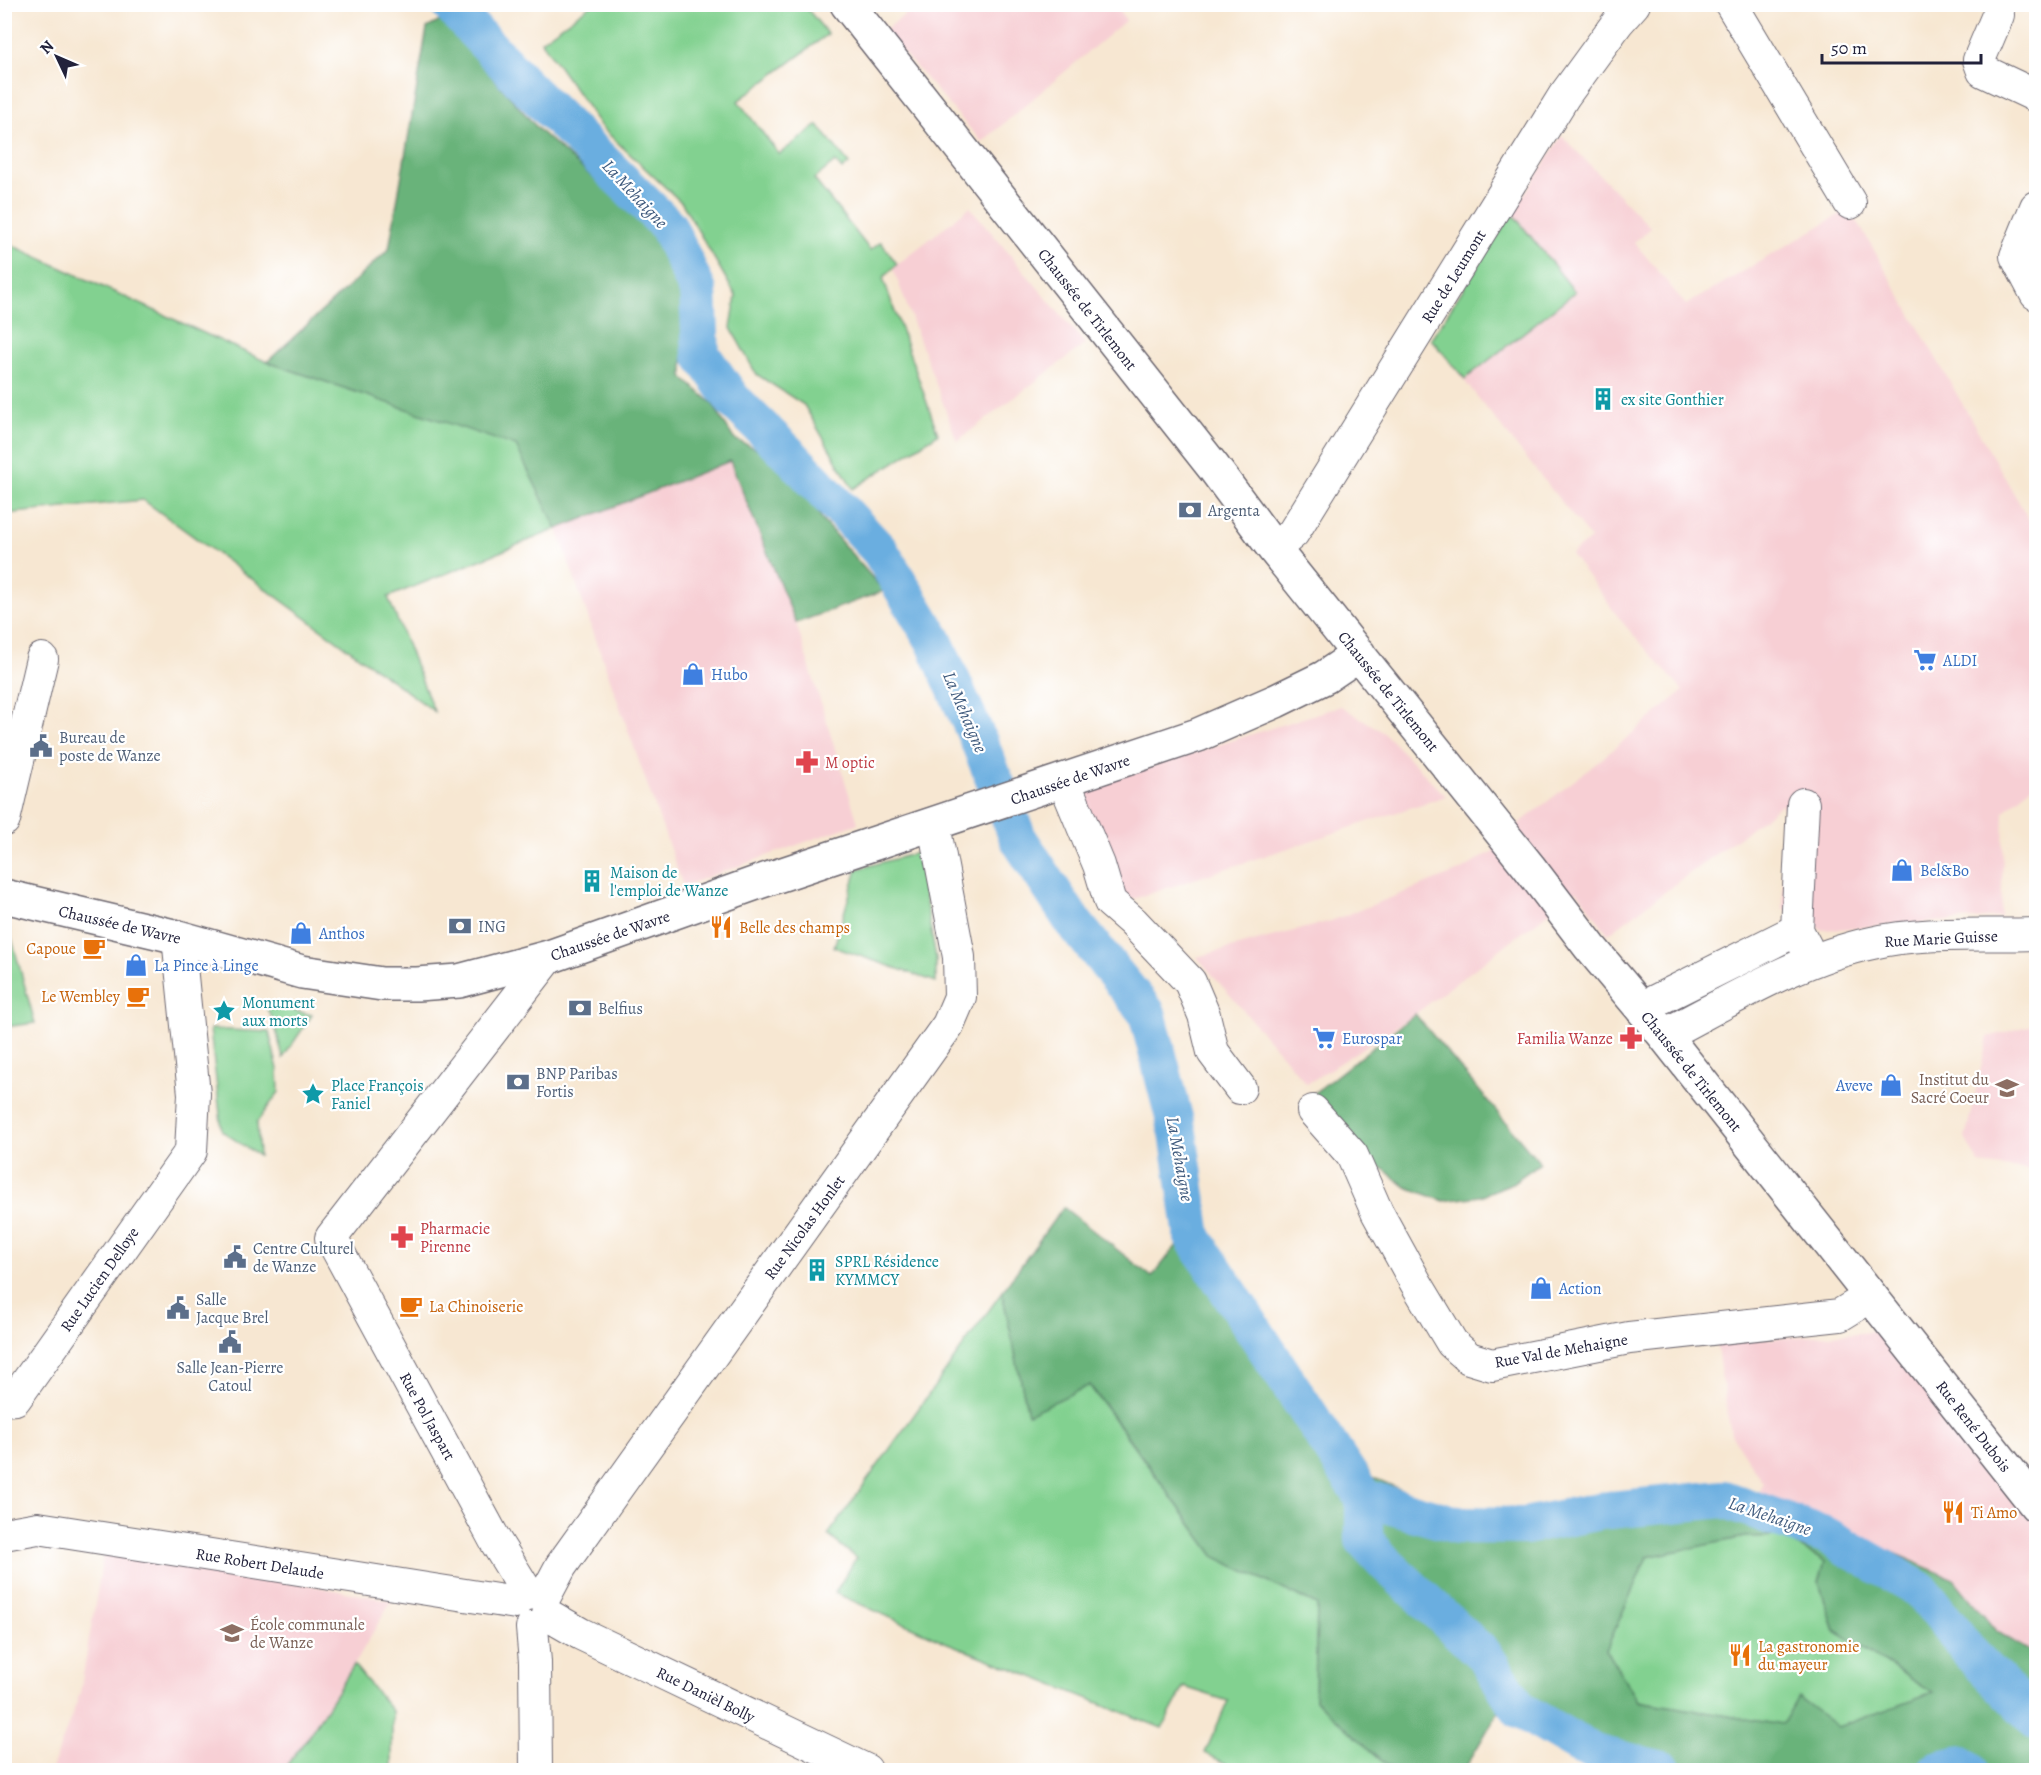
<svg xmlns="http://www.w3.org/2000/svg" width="2041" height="1775" font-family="Alegreya,serif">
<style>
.built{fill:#f7cfd4}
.green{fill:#82d190;stroke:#527a66;stroke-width:1.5}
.forest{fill:#69b37a;stroke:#466a5a;stroke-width:1.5;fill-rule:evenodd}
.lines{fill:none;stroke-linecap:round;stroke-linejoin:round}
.river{stroke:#6aaee0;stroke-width:38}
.minor-casing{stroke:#6d6770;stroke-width:34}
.major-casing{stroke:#6d6770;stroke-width:36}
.minor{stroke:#fff;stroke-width:32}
.major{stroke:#fff;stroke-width:33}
.labels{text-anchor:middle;stroke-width:4.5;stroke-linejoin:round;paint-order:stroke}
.street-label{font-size:16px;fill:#22223b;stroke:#fff}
.culture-label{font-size:16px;fill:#0d838f;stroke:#fff;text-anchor:start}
.service-label{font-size:16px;fill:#4e5e75;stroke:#fff;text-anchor:start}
.shop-label{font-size:16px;fill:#366cbe;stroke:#fff;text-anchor:start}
.health-label{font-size:16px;fill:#be3a42;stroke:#fff;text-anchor:start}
.food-label{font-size:16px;fill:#c56008;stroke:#fff;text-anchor:start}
.education-label{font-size:16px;fill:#785e54;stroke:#fff;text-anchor:end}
.water-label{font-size:18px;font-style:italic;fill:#3f5a7d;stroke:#fff}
</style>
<rect width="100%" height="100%" fill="#fff"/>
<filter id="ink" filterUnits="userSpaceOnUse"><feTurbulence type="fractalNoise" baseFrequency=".0167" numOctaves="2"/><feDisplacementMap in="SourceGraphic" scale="12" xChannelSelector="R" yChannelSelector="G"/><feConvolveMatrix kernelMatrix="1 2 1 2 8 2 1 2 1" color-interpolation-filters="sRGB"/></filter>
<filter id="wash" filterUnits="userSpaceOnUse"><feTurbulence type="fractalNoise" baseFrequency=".008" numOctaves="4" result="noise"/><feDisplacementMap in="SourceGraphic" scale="24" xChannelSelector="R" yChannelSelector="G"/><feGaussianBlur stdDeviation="1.35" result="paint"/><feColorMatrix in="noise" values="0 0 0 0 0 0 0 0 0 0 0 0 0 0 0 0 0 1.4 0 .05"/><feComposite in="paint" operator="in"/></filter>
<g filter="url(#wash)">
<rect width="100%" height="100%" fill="#f7e7d2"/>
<!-- built -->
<path class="built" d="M 917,5 L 1127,5 L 1119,11 L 1126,20 L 982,142 L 884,31 Z
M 1562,136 L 1651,228 L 1634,242 L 1686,305 L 1844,212 L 1859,224 L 2036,532 L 2036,783 L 2004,811 L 2001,917 L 1823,930 L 1783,908 L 1784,808 L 1781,804 L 1767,816 L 1608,934 L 1577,891 L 1415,1014 L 1307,1084 L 1197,957 L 1331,921 L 1462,870 L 1488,854 L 1490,855 L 1520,823 L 1598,762 L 1683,691 L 1623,623 L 1571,554 L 1591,539 L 1431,339 Z
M 970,207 L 1085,344 L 957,441 L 893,268 Z
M 730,460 L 796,623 L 858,823 L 683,886 L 557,529 Z
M 1341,706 L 1383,732 L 1446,796 L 1137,898 L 1116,903 L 1080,789 Z
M 2036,1024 L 2036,1171 L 1979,1164 L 1965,1138 L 1988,1037 Z
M 1875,1332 L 2036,1523 L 2036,1655 L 1996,1631 L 1954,1579 L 1757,1500 L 1763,1483 L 1731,1434 L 1716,1342 Z
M 105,1545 L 391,1601 L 354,1665 L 308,1737 L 283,1770 L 55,1770 L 52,1769 L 80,1693 Z"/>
<!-- green -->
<path class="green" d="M 591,5 L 804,5 L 828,34 L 738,101 L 779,154 L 818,125 L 849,164 L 842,170 L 835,162 L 814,179 L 870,250 L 881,242 L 897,264 L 883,278 L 938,434 L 853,489 L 804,405 L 756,374 L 731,328 L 736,296 L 682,203 L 602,128 L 541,41 Z
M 1512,213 L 1575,292 L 1465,379 L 1431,339 Z
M 5,242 L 267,362 L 517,446 L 557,529 L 388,597 L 434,711 L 143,500 L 5,514 Z
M 917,853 L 936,958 L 936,982 L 834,947 L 857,869 Z
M 5,923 L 8,925 L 35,1023 L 5,1027 Z
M 264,1003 L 312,1015 L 283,1058 L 274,1022 Z
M 210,1029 L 269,1032 L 278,1069 L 279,1092 L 257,1122 L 259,1156 L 222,1131 Z
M 1002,1292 L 1028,1413 L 1089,1385 L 1215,1557 L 1317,1605 L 1315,1700 L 1393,1770 L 1238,1770 L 1205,1753 L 1228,1701 L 1184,1687 L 1162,1728 L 945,1642 L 835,1593 L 856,1558 L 828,1535 Z
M 1782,1536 L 1825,1562 L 1819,1583 L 1835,1631 L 1934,1693 L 1838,1727 L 1798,1697 L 1782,1725 L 1638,1701 L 1606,1650 L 1647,1556 L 1745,1537 Z
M 354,1665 L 392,1711 L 392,1770 L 283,1770 L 308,1737 Z"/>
<!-- forest -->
<path class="forest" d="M 442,20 L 540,131 L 659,236 L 684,288 L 683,378 L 712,403 L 734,439 L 773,456 L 800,479 L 823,521 L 884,591 L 796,623 L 730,461 L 557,529 L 516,446 L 267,362 L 389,249 L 427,28 Z
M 1415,1014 L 1540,1163 L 1512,1183 L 1480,1196 L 1444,1201 L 1406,1187 L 1357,1148 L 1313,1094 Z
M 1063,1207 L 1152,1277 L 1181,1240 L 1217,1245 L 1372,1477 L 1456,1514 L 1537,1512 L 1642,1491 L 1713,1487 L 1757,1500 L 1861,1539 L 1954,1579 L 1996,1631 L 2036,1655 L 2036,1715 L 2035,1718 L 2036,1720 L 2036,1770 L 1969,1770 L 1960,1764 L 1952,1770 L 1644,1770 L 1580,1755 L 1501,1707 L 1464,1770 L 1393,1770 L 1315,1700 L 1317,1605 L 1215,1557 L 1090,1385 L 1028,1414 L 1002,1292 ZM 1782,1536 L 1825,1562 L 1819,1583 L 1835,1630 L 1933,1693 L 1838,1727 L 1798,1697 L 1782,1725 L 1638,1701 L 1606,1650 L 1647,1557 L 1745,1537 Z"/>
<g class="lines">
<!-- river -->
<path class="river" d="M 449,4 L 522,82 L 668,226 L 698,291 L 701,354 L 733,400 L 792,457 L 880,551 L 934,641 L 980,744 L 1018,838 L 1071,919 L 1147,1013 L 1178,1133 L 1193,1237 L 1364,1498 L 1457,1525 L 1525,1526 L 1600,1511 L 1724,1499 L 1827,1536 L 1921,1590 L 1970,1653 L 2036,1720
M 1364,1498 L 1364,1540 L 1386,1564 L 1485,1656 L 1520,1710 L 1594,1753 L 1663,1770
M 1936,1770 L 1960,1764 L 1969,1770"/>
</g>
</g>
<g filter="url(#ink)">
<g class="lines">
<!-- minor casing -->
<g class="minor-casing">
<path id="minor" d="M 1731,4 L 1850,203
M 1998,15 L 1979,60 L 1983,71 L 2036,96
M 2036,207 L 2016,256 L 2036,294
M 1274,549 L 1293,533 L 1564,96 L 1618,22 L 1634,4
M 1064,781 L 1099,865 L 1110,902 L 1133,922 L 1190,982 L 1204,1015 L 1213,1052 L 1240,1088
M 1803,804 L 1797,930 L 1806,947
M 4,820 L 42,659
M 1641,1008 L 1797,930
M 1664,1035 C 1730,1001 1799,958 1872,943 C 1925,931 1983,936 2036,934
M 1313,1111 L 1352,1155 L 1377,1212 L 1416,1283 L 1452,1343 L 1469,1358 L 1492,1365 L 1629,1338 L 1840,1315 L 1871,1296
M 4,1400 L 15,1399 L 191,1151 L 194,1094 L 178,937
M 4,1534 L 38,1528 L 516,1603
M 528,1594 L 496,1542 L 331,1238 L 549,957
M 544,1598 L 561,1566 L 948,1025 L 960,997 L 959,957 L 934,825
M 548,1615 L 581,1634 L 866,1770
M 532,1628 L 535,1662 L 536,1770"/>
</g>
<!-- major casing -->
<g class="major-casing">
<path id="major" d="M 847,4 L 1214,468 L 1274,549 L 1529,867 L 1590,947 L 1664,1035 L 2036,1505
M 4,896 L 178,937 L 302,972 L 382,984 L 417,984 L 459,981 L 549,957 L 759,882 L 1198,735 L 1276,701 L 1325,677 L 1359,654"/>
</g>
<!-- minor -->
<use href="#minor" class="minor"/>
<!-- major -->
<use href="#major" class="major"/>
</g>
</g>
<!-- icons -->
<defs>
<g id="building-bare" transform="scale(1.8)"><path d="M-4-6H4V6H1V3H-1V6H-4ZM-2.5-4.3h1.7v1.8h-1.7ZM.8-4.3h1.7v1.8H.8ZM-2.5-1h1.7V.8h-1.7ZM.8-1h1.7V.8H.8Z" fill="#0f9aa8" stroke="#fff" stroke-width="2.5" paint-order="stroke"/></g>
<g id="bank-bare" transform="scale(1.8)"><path d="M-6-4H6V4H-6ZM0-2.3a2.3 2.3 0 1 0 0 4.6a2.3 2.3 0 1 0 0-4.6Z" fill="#5c6f8a" stroke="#fff" stroke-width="2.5" paint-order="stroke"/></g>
<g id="supermarket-bare" transform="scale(1.8)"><path d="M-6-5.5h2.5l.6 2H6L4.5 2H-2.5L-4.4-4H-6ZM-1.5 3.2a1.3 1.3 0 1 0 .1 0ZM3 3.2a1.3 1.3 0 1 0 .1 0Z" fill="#3f7fe0" stroke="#fff" stroke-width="2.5" paint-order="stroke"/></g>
<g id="shop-bare" transform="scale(1.8)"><path d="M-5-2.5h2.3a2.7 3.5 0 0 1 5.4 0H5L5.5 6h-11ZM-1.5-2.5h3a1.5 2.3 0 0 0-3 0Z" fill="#3f7fe0" stroke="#fff" stroke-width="2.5" paint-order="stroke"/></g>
<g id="civic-bare" transform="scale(1.8)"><path d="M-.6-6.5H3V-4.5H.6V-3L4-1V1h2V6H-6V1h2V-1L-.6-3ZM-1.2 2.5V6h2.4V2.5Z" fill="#5c6f8a" stroke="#fff" stroke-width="2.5" paint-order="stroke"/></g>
<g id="pharmacy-bare" transform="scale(1.8)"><path d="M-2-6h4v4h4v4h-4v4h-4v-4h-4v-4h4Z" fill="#e0444e" stroke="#fff" stroke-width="2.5" paint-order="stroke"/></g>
<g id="restaurant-bare" transform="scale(1.8)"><path d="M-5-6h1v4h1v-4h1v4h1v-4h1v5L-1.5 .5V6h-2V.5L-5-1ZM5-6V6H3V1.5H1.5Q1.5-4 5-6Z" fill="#e8710a" stroke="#fff" stroke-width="2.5" paint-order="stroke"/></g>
<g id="cafe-bare" transform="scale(1.8)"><path d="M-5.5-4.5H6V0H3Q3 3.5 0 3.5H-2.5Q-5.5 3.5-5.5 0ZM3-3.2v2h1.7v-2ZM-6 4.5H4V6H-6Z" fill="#e8710a" stroke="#fff" stroke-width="2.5" paint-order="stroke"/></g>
<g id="sight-bare" transform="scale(1.8)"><path d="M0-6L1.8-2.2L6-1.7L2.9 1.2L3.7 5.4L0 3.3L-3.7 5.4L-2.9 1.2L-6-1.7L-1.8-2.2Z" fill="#0f9aa8" stroke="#fff" stroke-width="2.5" paint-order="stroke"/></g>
<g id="school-bare" transform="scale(1.8)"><path d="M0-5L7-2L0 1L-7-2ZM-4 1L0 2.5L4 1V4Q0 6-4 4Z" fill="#8d6e63" stroke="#fff" stroke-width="2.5" paint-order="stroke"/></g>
</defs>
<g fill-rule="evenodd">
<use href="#building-bare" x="1603" y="399"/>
<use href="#bank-bare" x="1190" y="510"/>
<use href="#supermarket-bare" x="1925" y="660"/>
<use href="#shop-bare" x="693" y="674"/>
<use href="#civic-bare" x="41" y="746"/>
<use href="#pharmacy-bare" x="807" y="762"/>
<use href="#shop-bare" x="1902" y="870"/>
<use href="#building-bare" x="592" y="881"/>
<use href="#bank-bare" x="460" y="926"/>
<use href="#restaurant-bare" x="721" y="927"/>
<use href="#shop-bare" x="301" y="933"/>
<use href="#cafe-bare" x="94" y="948"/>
<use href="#shop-bare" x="136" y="965"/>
<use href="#cafe-bare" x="138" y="996"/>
<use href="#bank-bare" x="580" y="1008"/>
<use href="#sight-bare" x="224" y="1011"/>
<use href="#supermarket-bare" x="1324" y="1038"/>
<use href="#pharmacy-bare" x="1631" y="1038"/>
<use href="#bank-bare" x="518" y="1082"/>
<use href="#shop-bare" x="1891" y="1085"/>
<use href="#school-bare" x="2007" y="1088"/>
<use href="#sight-bare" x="313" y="1094"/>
<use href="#pharmacy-bare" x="402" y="1237"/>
<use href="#civic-bare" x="235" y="1257"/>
<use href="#building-bare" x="817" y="1270"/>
<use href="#shop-bare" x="1541" y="1288"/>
<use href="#cafe-bare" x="411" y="1306"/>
<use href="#civic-bare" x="178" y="1308"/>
<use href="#civic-bare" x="230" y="1342"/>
<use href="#restaurant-bare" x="1953" y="1512"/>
<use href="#school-bare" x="232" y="1633"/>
<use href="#restaurant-bare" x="1740" y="1655"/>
</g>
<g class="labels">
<!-- street labels -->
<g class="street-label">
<text transform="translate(1453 276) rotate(-58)" y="6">Rue de Leumont</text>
<text transform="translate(1088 309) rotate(52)" y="6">Chaussée de Tirlemont</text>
<text transform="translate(1389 691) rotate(51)" y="6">Chaussée de Tirlemont</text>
<text transform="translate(1070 779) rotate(-19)" y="6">Chaussée de Wavre</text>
<text transform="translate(120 924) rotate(13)" y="6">Chaussée de Wavre</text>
<text transform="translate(610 935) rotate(-19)" y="6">Chaussée de Wavre</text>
<text transform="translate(1941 938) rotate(-3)" y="6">Rue Marie Guisse</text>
<text transform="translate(1692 1071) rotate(51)" y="6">Chaussée de Tirlemont</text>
<text transform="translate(804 1227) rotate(-54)" y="6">Rue Nicolas Honlet</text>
<text transform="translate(99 1279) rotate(-55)" y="6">Rue Lucien Delloye</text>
<text transform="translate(1561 1350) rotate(-10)" y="6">Rue Val de Mehaigne</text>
<text transform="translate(428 1416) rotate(61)" y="6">Rue Pol Jaspart</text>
<text transform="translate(1974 1426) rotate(52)" y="6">Rue René Dubois</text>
<text transform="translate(260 1563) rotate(9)" y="6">Rue Robert Delaude</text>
<text transform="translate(706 1694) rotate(26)" y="6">Rue Danièl Bolly</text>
</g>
<!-- culture labels -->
<g class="culture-label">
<text x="1621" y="405">ex site Gonthier</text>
<text x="610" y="878">Maison de<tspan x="610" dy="18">l'emploi de Wanze</tspan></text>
<text x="242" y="1008">Monument<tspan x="242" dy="18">aux morts</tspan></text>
<text x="331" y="1091">Place François<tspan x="331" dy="18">Faniel</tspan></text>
<text x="835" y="1267">SPRL Résidence<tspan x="835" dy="18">KYMMCY</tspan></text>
</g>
<!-- service labels -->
<g class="service-label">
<text x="1208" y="516">Argenta</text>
<text x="59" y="743">Bureau de<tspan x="59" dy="18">poste de Wanze</tspan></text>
<text x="478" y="932">ING</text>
<text x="598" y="1014">Belfius</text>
<text x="536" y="1079">BNP Paribas<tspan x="536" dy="18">Fortis</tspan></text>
<text x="253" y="1254">Centre Culturel<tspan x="253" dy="18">de Wanze</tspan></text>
<text x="196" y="1305">Salle<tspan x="196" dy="18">Jacque Brel</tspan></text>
<text x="230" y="1373" text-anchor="middle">Salle Jean-Pierre<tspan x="230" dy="18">Catoul</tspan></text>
</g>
<!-- shop labels -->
<g class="shop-label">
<text x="1943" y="666">ALDI</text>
<text x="711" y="680">Hubo</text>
<text x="1920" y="876">Bel&amp;Bo</text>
<text x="319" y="939">Anthos</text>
<text x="154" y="971">La Pince à Linge</text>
<text x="1342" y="1044">Eurospar</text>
<text x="1873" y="1091" text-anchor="end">Aveve</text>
<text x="1559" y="1294">Action</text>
</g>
<!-- health labels -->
<g class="health-label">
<text x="825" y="768">M optic</text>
<text x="1613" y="1044" text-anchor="end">Familia Wanze</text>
<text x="420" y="1234">Pharmacie<tspan x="420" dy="18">Pirenne</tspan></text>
</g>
<!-- food labels -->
<g class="food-label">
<text x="739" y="933">Belle des champs</text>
<text x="76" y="954" text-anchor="end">Capoue</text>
<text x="120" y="1002" text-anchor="end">Le Wembley</text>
<text x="429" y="1312">La Chinoiserie</text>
<text x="1971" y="1518">Ti Amo</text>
<text x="1758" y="1652">La gastronomie<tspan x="1758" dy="18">du mayeur</tspan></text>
</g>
<!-- education labels -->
<g class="education-label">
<text x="1989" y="1085">Institut du<tspan x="1989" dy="18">Sacré Coeur</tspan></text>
<text x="250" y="1630" text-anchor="start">École communale<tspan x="250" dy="18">de Wanze</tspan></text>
</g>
<!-- water labels -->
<g class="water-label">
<text transform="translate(635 194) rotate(47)" y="6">La Mehaigne</text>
<text transform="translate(965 712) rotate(67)" y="6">La Mehaigne</text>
<text transform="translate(1180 1159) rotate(80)" y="6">La Mehaigne</text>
<text transform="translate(1770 1516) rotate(19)" y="6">La Mehaigne</text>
</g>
</g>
<!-- margin -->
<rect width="2041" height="1775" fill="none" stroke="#fff" stroke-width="24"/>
<!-- north arrow -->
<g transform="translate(57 57) rotate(314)" stroke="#ffffff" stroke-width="4.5" paint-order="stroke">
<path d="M0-4.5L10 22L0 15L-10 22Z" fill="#22223b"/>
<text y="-9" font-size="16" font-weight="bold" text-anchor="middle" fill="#22223b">N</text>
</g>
<!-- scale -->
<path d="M1822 54v9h159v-9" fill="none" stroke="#22223b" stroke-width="3"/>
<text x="1831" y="54" font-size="18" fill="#22223b" stroke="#ffffff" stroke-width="4.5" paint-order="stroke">50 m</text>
</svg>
